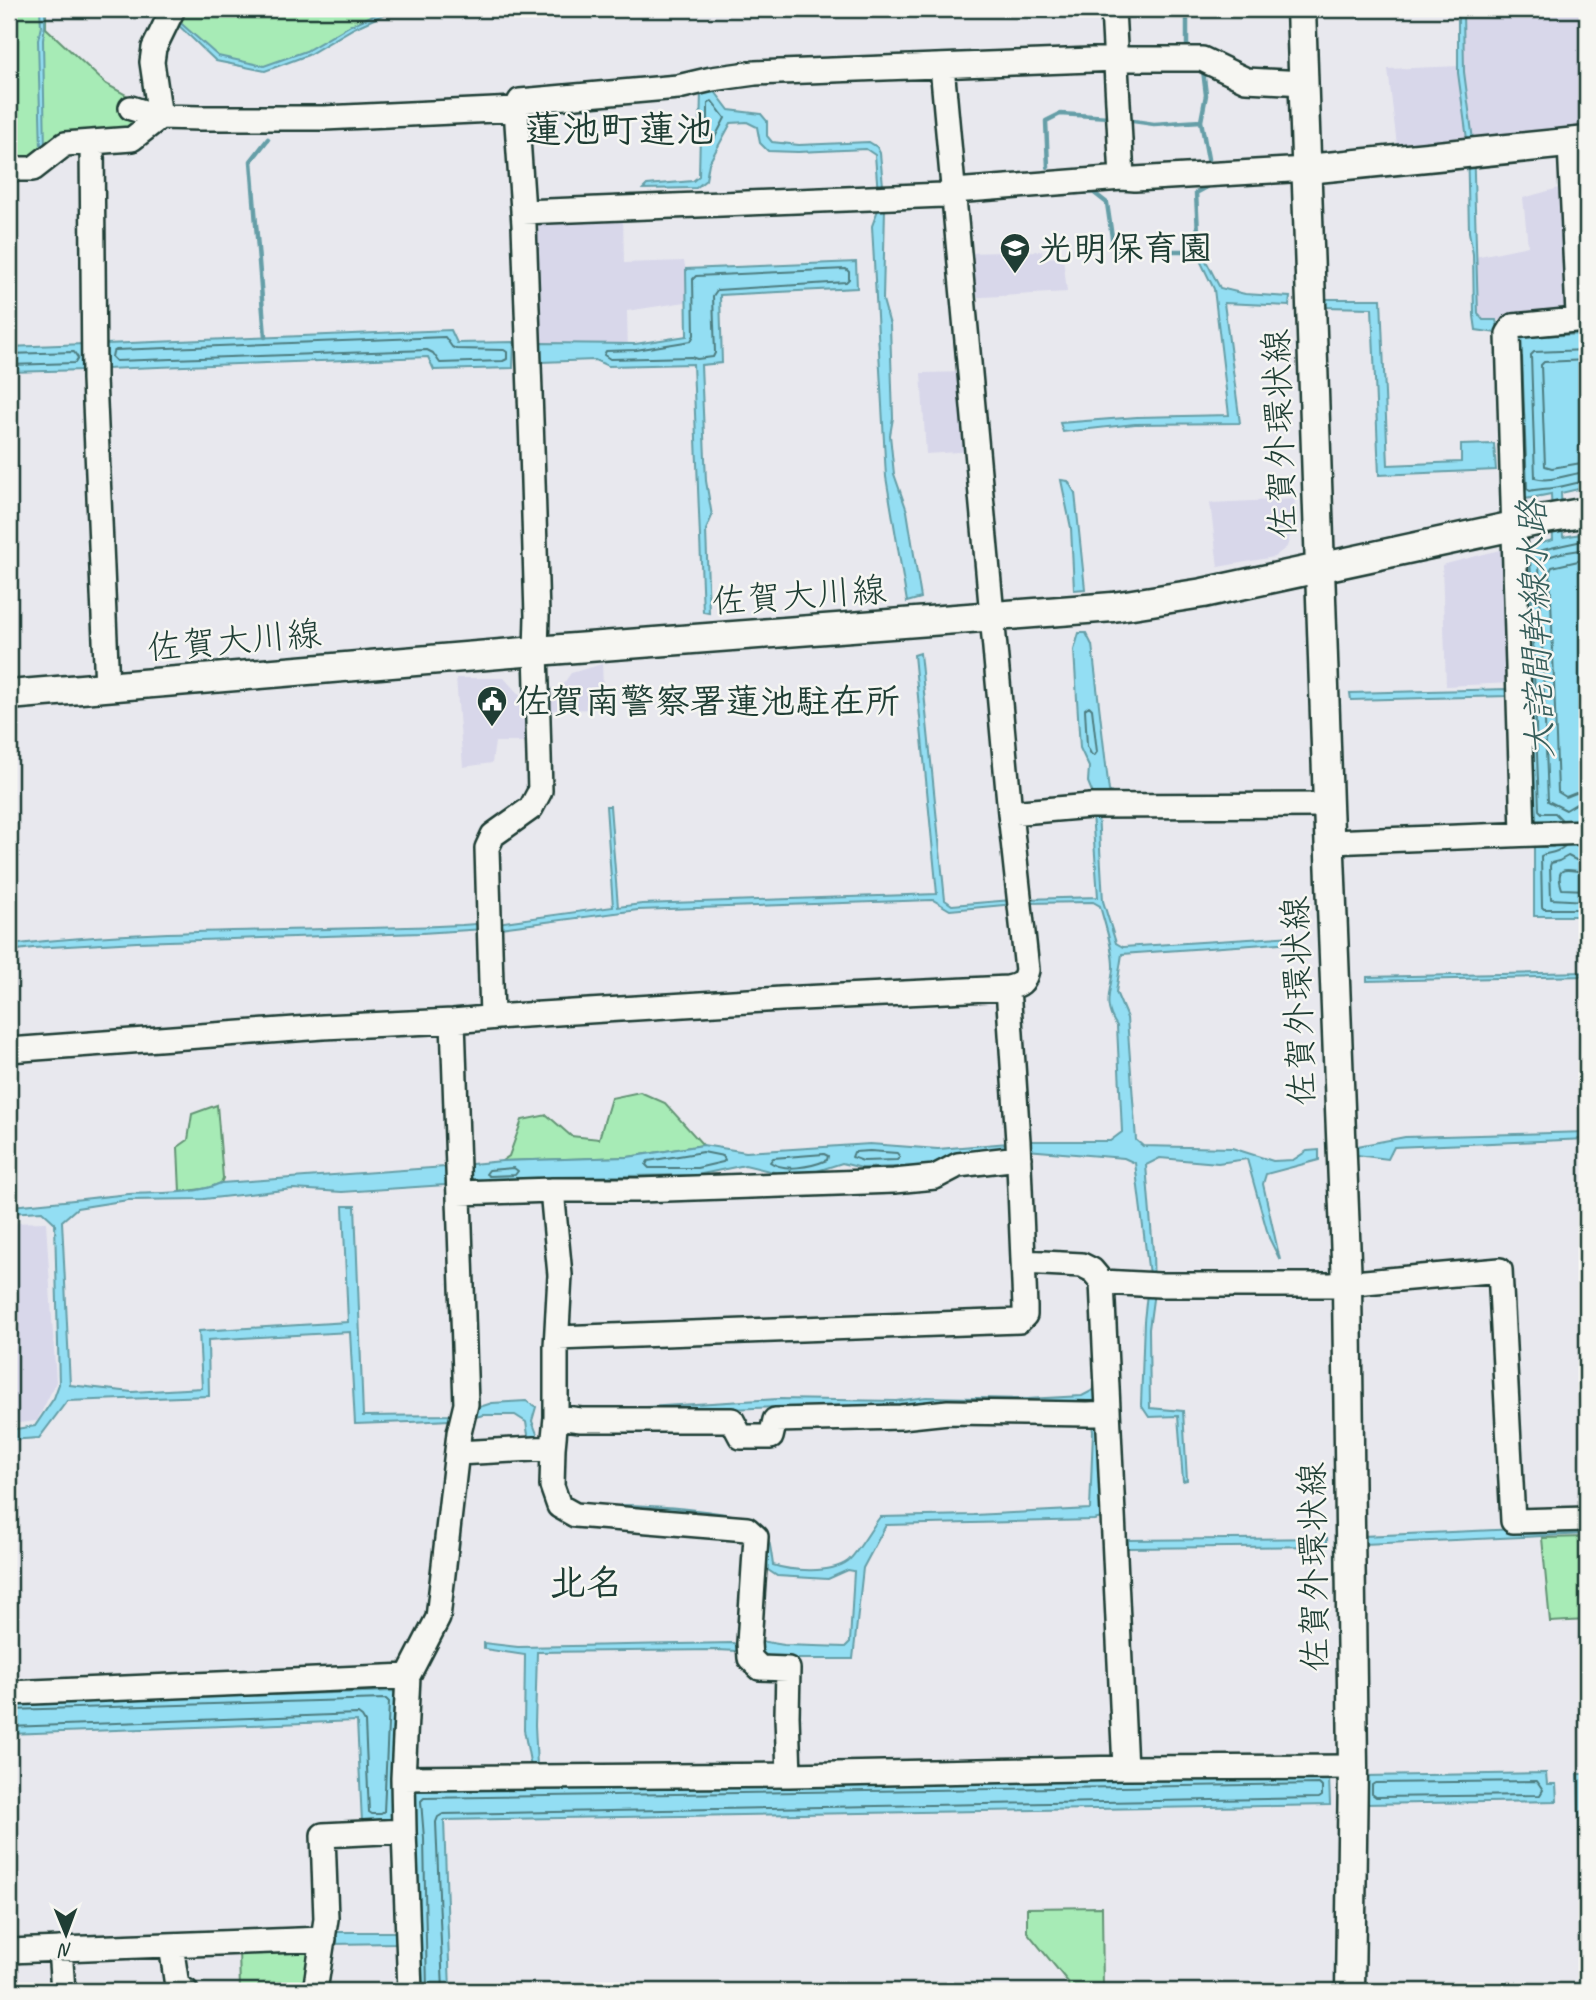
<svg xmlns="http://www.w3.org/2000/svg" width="1596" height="2000" font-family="Caveat,'Klee One',sans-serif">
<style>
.built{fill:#d8d7ea}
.green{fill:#a7ebb6;stroke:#639475;stroke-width:2}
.water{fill:#93def3;stroke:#659ea7;stroke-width:2}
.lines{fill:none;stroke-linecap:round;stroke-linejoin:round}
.shore{stroke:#4d7d80;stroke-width:2}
.stream{stroke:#659ea7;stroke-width:4.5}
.minor-casing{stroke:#1f3d34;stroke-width:28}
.major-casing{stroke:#1f3d34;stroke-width:33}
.minor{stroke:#f6f6f2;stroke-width:23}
.major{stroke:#f6f6f2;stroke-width:28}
.labels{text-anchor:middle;stroke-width:5;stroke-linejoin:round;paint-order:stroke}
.poi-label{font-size:35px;font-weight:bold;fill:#1f3d34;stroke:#f6f6f2;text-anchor:start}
.street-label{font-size:35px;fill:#1f3d34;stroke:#f6f6f2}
.water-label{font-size:37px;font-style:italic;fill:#365d5a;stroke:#f6f6f2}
.neighbourhood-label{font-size:37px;font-weight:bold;fill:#1f3d34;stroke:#f6f6f2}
.quarter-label{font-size:38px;font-weight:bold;fill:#1f3d34;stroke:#f6f6f2}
</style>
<rect width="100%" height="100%" fill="#e8e8ee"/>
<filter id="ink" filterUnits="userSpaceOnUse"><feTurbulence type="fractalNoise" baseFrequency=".0143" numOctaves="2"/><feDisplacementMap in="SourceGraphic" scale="14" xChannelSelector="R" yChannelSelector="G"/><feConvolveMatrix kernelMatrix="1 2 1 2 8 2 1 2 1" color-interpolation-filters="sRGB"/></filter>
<g filter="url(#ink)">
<!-- built -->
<path class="built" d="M 1460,9 L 1587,9 L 1587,133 L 1398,154 L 1388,69 L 1460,66 Z
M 1566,186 L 1569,318 L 1476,321 L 1475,257 L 1528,246 L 1523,198 Z
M 623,216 L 624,263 L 684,261 L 692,301 L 627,311 L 628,352 L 534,351 L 530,227 L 538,219 Z
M 1042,251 L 1042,258 L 1063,257 L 1067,292 L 966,298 L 962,253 Z
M 967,372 L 974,451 L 926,454 L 921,373 Z
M 1295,499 L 1293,525 L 1287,547 L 1274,557 L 1218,567 L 1210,503 Z
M 1507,548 L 1512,683 L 1446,686 L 1442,565 Z
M 602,664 L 604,709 L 545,710 L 571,673 Z
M 456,678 L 504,678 L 532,709 L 533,742 L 495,742 L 492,763 L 463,767 Z
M 46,1222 L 56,1382 L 37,1421 L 9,1424 L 9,1223 Z"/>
<!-- green -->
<path class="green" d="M 9,9 L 46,9 L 46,28 L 106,84 L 139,102 L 140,123 L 34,164 L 9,165 Z
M 178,9 L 393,9 L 347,30 L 306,53 L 266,68 L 218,59 L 174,17 Z
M 640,1092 L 665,1103 L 703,1145 L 628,1157 L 502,1161 L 509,1156 L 522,1120 L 547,1115 L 571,1136 L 599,1139 L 611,1098 Z
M 217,1105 L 223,1178 L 221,1183 L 209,1188 L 180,1192 L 178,1147 L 188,1140 L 192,1114 Z
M 1587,1537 L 1587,1620 L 1550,1622 L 1542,1538 Z
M 1102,1907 L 1103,1991 L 1069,1991 L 1068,1982 L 1027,1932 L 1027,1908 Z
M 309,1945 L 316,1953 L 309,1991 L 240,1991 L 239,1948 Z"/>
<!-- water -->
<path class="water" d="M 40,9 L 45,9 L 45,25 L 43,40 L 45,152 L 41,150 L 38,40 L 41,26 Z
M 387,9 L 396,9 L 354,28 L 308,55 L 265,71 L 216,61 L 175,22 L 176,19 L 218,56 L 264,66 L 306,51 L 351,25 Z
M 1458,9 L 1463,9 L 1464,72 L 1473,140 L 1478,314 L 1483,320 L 1496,320 L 1498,328 L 1496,333 L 1476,330 L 1474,316 L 1473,254 L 1469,232 L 1467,139 L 1458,73 Z
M 713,89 L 729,110 L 761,114 L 767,121 L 767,136 L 772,142 L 799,145 L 869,142 L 877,147 L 880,153 L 885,207 L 883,300 L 890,325 L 893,418 L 890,435 L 894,474 L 907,511 L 921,598 L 907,602 L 886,477 L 872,226 L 879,207 L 875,155 L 866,149 L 798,152 L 768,151 L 760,143 L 757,127 L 747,122 L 731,123 L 709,163 L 706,180 L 696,188 L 643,189 L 647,185 L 693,181 L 699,176 L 701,90 Z
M 1587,154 L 1587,487 L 1561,493 L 1563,537 L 1587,533 L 1587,819 L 1581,819 L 1575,827 L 1576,839 L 1582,846 L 1587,846 L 1587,916 L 1534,916 L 1534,847 L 1553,847 L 1560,840 L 1560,828 L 1553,820 L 1533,820 L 1523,548 L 1553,540 L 1551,494 L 1520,500 L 1514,337 L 1587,334 L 1579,155 Z
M 1202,253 L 1220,288 L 1245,294 L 1290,297 L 1289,306 L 1224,303 L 1240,423 L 1135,424 L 1063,432 L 1060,423 L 1137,417 L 1229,415 L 1214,289 L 1197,254 Z
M 856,262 L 857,288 L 720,295 L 722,363 L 701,365 L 706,481 L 712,516 L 706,530 L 709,613 L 703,612 L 693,364 L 608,366 L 595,360 L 541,362 L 541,343 L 635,344 L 687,336 L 686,269 Z
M 1322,299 L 1381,299 L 1388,465 L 1461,462 L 1461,445 L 1494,444 L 1496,470 L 1379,475 L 1372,308 L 1323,307 Z
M 451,330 L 457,343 L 514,342 L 513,368 L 434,370 L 428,357 L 106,369 L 106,360 L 85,360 L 85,370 L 9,372 L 9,347 L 84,344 L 85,355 L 105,354 L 106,344 Z
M 1061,480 L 1068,481 L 1075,493 L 1085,589 L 1074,590 L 1071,528 Z
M 1079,633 L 1086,633 L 1092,645 L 1109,791 L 1124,800 L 1098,813 L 1103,901 L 1116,943 L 1123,947 L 1294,936 L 1294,942 L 1122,954 L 1116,992 L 1127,1018 L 1136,1140 L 1143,1146 L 1232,1148 L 1273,1161 L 1293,1160 L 1307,1151 L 1319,1150 L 1319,1160 L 1266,1174 L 1263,1184 L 1280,1260 L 1269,1238 L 1247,1159 L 1218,1163 L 1160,1158 L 1146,1165 L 1153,1251 L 1154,1292 L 1149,1329 L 1150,1408 L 1183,1411 L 1187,1480 L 1183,1481 L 1178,1416 L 1149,1417 L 1141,1405 L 1144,1321 L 1149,1275 L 1135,1163 L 1124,1158 L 1026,1150 L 954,1156 L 932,1166 L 862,1168 L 842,1163 L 811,1173 L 778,1173 L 745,1165 L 697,1175 L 548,1177 L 501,1184 L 450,1181 L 445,1185 L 342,1192 L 293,1189 L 204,1199 L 128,1200 L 77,1208 L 62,1221 L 70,1385 L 132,1392 L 202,1388 L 199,1331 L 348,1322 L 343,1206 L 355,1206 L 363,1416 L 455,1415 L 492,1403 L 526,1401 L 536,1407 L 532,1421 L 539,1439 L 529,1441 L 526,1422 L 515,1415 L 483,1415 L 469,1419 L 411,1422 L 355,1424 L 350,1332 L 208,1340 L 209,1396 L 67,1401 L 39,1438 L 9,1440 L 9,1430 L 35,1426 L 54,1398 L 59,1384 L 55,1223 L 42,1211 L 9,1213 L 9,1206 C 49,1203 89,1198 129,1194 C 159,1192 192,1196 221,1183 L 445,1167 L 450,1176 L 462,1165 L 502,1161 L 628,1157 L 703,1145 L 746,1152 L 870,1144 L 938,1149 L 1032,1141 L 1110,1141 L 1122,1132 L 1117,1026 C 1101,1004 1112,990 1113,967 C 1113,947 1105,925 1100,906 L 1093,902 L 1026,903 L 950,910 L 933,900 L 638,910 L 500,928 L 422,933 L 137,942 L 33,948 L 9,951 L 9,945 C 159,927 311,932 462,925 L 504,922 L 613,907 L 606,806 L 610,806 L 618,907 L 642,904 L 937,894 L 914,655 L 920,653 L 945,900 L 952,905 L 1024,899 L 1098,897 L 1092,813 L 1095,799 L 1088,782 L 1089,767 L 1080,748 L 1074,650 Z
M 1508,689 L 1508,696 L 1351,700 L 1350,693 Z
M 1587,972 L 1587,976 L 1367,981 L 1367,977 Z
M 1587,1132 L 1587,1139 L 1394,1147 L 1388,1159 L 1357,1155 L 1357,1146 L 1405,1137 Z
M 1097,1388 L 1099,1403 L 901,1408 L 777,1407 L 615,1414 L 615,1409 L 778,1399 L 896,1401 L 926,1397 L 1027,1399 L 1082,1396 Z
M 1091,1421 L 1097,1421 L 1106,1517 L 1094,1520 L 886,1525 L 863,1568 L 853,1659 L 777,1659 L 758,1652 L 717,1650 L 537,1652 L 535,1725 L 537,1766 L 531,1767 L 524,1730 L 525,1655 L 484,1649 L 484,1643 L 518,1647 L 733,1643 L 741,1647 L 760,1641 L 784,1645 L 845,1647 L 850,1642 L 854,1571 L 848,1570 L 828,1579 L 777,1576 L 768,1570 L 764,1537 L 735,1521 L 654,1510 L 619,1509 L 621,1505 C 645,1505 744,1511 760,1524 C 770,1534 771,1552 773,1565 C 791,1571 831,1574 848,1561 C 857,1554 872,1527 880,1517 L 974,1515 L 1090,1509 L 1093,1431 Z
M 1587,1526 L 1587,1534 L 1364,1544 L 1363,1536 Z
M 1327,1538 L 1327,1546 L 1128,1548 L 1128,1540 Z
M 396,1691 L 391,1821 L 362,1822 L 357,1721 L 9,1734 L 9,1703 Z
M 1546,1773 L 1547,1784 L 1556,1784 L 1557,1801 L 1365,1804 L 1365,1776 Z
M 1578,1774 L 1587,1774 L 1587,1991 L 1584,1991 Z
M 1329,1777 L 1330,1805 L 444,1820 L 450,1991 L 421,1991 L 417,1838 L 413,1791 Z
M 334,1932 L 398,1932 L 398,1943 L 331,1944 Z"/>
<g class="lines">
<!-- shore -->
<path class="shore" d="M 712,101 L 725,118 L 714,139 L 711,141 L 708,137 L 708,104 Z
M 846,269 L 849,272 L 849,279 L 846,282 L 717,290 L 713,296 L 715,353 L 713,357 L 697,359 L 691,357 L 610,359 L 604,355 L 606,351 L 636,350 L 691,341 L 694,335 L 693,279 L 696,276 Z
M 445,337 L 452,347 L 456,349 L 504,350 L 507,352 L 507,359 L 503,361 L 440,363 L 433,353 L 427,350 L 116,361 L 112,357 L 113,352 L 116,350 Z
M 1587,350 L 1534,352 L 1531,355 L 1535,478 C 1550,483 1571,473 1587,472
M 9,354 L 74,352 L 78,358 L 75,363 L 9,365
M 1522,357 L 1527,489 L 1530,491 C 1538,489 1546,489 1553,488 C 1564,487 1576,482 1587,481
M 1587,360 L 1544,362 L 1541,365 L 1545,466 L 1552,468 L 1587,462
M 1587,549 L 1561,553 L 1541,559 L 1539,563 L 1548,801 L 1566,810 L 1576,804 L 1587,803
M 1587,559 L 1552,567 L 1550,571 L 1558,792 L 1566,797 L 1576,793 L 1587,793
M 1089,706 L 1092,709 L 1097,752 L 1094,756 L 1091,754 L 1087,746 L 1085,709 Z
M 1562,820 L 1555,813 L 1542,813 L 1539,810 L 1530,556 L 1532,553 C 1551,547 1568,544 1587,540
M 1565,846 C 1553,856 1548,851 1541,856 L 1542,907 L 1544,909 L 1587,909
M 1587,861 L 1578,861 L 1568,856 L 1559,861 L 1551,863 L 1550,866 L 1551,899 L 1587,901
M 1587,872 C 1571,872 1553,861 1562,889 L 1587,890
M 870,1151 L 897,1153 L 900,1157 L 897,1160 L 863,1161 L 852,1157 L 854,1152 Z
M 703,1152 L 723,1156 L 725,1160 L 723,1162 L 697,1168 L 649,1168 L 646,1165 L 648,1161 Z
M 824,1154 L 828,1156 L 827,1160 C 811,1167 784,1172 770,1162 L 773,1158 Z
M 514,1168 L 518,1171 L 515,1175 L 489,1176 L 486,1174 L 489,1170 Z
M 9,1710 L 386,1699 L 389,1702 L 384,1812 L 381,1814 L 372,1814 L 369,1812 L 365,1722 L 362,1717 L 358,1714 L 9,1727
M 1537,1781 L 1543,1790 L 1540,1795 L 1376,1797 L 1372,1794 L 1372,1785 L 1375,1783 Z
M 427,1991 L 424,1838 L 421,1801 L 424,1798 L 1319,1784 L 1322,1787 L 1322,1796 L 1319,1798 L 443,1814 L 438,1817 L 436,1822 L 443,1991"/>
<!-- stream -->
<path class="stream" d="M 1187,9 L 1187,45 L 1191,51
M 1203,70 L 1206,95 L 1201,121 L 1208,159
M 1126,120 L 1154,124 L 1201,121
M 1048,167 L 1046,121 L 1060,114 L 1109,117
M 1075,193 L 1093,192 L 1107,203 L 1114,251 L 1132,251
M 1167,251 L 1194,251 L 1199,254 L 1196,193 L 1207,187
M 265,337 L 251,161 L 268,139"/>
<!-- minor casing -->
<g class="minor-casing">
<path id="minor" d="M 1113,9 L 1122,178
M 131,108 L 160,117 L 200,118 L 324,118 L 516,109
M 160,117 L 152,62 L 154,48 L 173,9
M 92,142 L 94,379 L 107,687
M 9,169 L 33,169 L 65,144 L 132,139 L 160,117
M 523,212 L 943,195 L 954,191 L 1122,178 L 1135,179 L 1307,169
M 1010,813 L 1090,806 L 1328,805
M 1523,833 L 1508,334 L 1513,326 L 1575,320 L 1578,314 L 1570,144
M 1330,842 L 1587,832
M 492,1017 L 487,848 L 493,835 L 531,808 L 540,791 L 536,651 L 537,616 L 532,448 L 524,225 L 516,109 L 520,101 L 678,87 L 712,79 L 755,73 L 1117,59 L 1202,59 L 1246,80 L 1304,83
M 9,1050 L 323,1027 L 453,1021 L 509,1016 L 781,999 L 1008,988 C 1020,985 1024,983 1027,970 L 1010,813 L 942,66
M 459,1193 L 552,1190 L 639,1190 L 894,1181 L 935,1177 L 958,1165 L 1019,1158
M 1023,1262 L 1082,1265 L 1092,1270 L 1102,1282 L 1125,1768
M 1102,1282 L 1159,1285 L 1331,1285 L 1500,1270 L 1513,1521 L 1587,1519
M 557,1338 L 1019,1321 L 1025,1315 L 1025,1307 L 1018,1141 L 1008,988
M 556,1417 L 581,1420 L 732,1420 L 741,1437 L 771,1437 L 775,1420 L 901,1417 L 948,1412 L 1088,1414 L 1108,1413
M 553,1448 L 552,1486 L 559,1506 L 575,1515 L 747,1529 L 756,1537 L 749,1643 L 750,1658 L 760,1668 L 788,1669 L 787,1716 L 789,1775
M 457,1453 L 553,1448 L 556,1417 L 556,1347 L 560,1275 L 552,1190
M 9,1693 L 408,1676
M 403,1778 L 789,1775 L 1125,1768 L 1353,1767
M 404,1831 L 410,1991
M 171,1945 L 177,1986 L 186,1991
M 60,1949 L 63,1991
M 9,1951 L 324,1939
M 315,1991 L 326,1919 L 323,1835 L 404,1831 L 403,1778 L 408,1676 L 438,1618 L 459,1433 L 466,1404 L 453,1021"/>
</g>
<!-- major casing -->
<g class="major-casing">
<path id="major" d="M 1301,9 L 1328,805 L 1347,1285 L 1353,1767 L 1350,1991
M 1307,169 L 1587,141
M 9,695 L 536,651 L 1113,607 L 1203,593 L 1546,519 L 1587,512"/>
</g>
<!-- minor -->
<use href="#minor" class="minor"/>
<!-- major -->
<use href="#major" class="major"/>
</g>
</g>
<!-- icons -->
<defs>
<g id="school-pin" transform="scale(1.575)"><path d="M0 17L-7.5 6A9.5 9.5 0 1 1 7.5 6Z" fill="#1f3d34" stroke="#f6f6f2"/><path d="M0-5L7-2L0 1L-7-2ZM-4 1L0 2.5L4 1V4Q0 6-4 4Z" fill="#fff"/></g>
<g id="civic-pin" transform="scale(1.575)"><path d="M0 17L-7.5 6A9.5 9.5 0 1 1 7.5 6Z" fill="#1f3d34" stroke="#f6f6f2"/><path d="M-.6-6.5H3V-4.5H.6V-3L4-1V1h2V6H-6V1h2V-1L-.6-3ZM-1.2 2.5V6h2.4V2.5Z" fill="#fff"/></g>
</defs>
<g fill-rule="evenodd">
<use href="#school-pin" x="1015" y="248"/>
<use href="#civic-pin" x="492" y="701"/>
</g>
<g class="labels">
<!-- poi labels -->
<g class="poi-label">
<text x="1038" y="260">光明保育園</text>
<text x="515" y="713">佐賀南警察署蓮池駐在所</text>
</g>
<!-- street labels -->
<g class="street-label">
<text transform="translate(1279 434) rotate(-92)" y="12">佐賀外環状線</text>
<text transform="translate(799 595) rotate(-4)" y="12">佐賀大川線</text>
<text transform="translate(234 640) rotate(-5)" y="12">佐賀大川線</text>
<text transform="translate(1298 1001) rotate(-92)" y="12">佐賀外環状線</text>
<text transform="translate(1313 1567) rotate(-91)" y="12">佐賀外環状線</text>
</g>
<!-- water labels -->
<g class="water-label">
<text transform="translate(1535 629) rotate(-92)" y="13">大詫間幹線水路</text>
</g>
<!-- neighbourhood labels -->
<g class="neighbourhood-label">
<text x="586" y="1595">北名</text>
</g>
<!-- quarter labels -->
<g class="quarter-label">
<text x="619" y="142">蓮池町蓮池</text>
</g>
</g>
<!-- margin -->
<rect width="1596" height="2000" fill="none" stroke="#f6f6f2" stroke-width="35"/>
<rect x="18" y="18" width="1561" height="1965" fill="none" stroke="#1f3d34" stroke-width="2.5" filter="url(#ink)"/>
<!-- north arrow -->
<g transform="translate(66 1934) rotate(179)" stroke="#f6f6f2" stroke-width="5" paint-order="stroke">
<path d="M0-5L12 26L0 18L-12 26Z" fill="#1f3d34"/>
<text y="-10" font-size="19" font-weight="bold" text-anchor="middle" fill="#1f3d34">N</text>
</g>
</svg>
